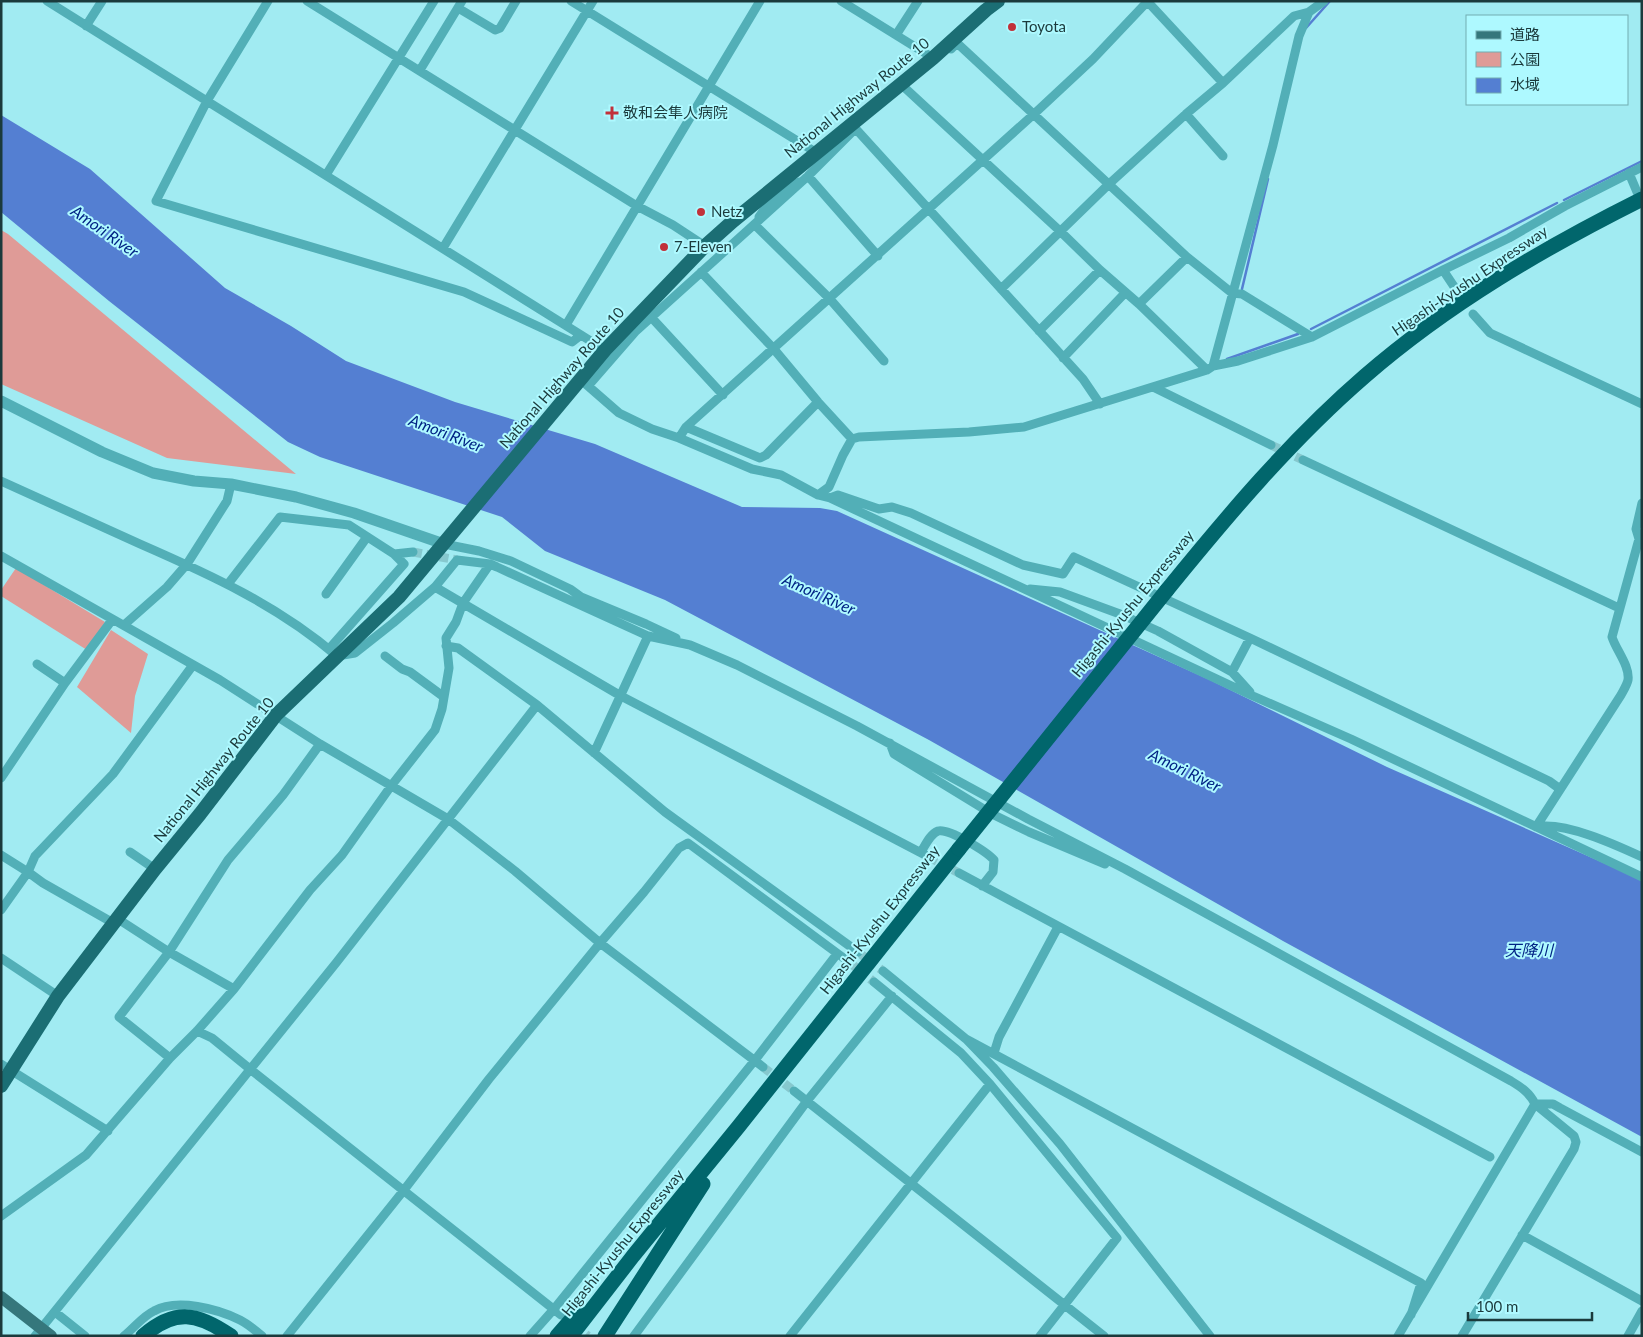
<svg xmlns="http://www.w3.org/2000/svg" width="1643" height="1337" font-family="Lato,'Noto Sans JP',sans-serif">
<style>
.green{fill:#df9b97}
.water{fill:#547fd2}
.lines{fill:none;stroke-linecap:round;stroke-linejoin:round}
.stream{stroke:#547fd2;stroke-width:2.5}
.minor-tunnel{stroke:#86c8ce;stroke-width:9;stroke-dasharray:9 4.5;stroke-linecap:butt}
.minor{stroke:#52afb7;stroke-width:9}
.tertiary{stroke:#52afb7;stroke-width:11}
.primary{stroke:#35777c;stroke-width:12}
.trunk{stroke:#1b6e74;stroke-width:14}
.motorway{stroke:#01666c;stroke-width:15}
.motorway-bridge{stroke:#01666c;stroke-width:15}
.poi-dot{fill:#c1313a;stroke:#aef9ff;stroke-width:2}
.labels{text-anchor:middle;stroke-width:4;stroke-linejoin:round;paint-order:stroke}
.poi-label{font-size:15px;fill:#1b3a3c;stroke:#aef9ff;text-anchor:start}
.street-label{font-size:15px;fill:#1b3a3c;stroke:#aef9ff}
.water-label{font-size:16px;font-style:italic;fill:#002284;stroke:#aef9ff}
</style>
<rect width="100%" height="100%" fill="#a1ebf2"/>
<!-- green -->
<path class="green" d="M 1,230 L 8,234 L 296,474 L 167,458 L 1,384 Z
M 16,568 L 105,622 L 87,650 L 1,596 L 1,590 Z
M 111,630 L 148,654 L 135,696 L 131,733 L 77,687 Z"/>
<!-- water -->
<path class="water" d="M 1,115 L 90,169 L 225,288 L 291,326 L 346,361 L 455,402 L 595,444 L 742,507 L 820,508 L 837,511 L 1212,681 L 1387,767 L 1642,880 L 1642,1137 L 1283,941 L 929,740 L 665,600 L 545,551 L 502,517 L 320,457 L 288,442 L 109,301 L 1,212 Z"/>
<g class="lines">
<!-- stream -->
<path class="stream" d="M 1306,28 L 1330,1
M 1564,200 L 1642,161
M 1242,289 L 1268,179
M 1311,329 L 1557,203
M 1227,359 L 1298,334"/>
<!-- minor-tunnel -->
<path class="minor-tunnel" d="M 1271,445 L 1303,460
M 413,552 L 457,560
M 929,857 L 959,873
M 858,952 L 883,971
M 849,962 L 874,982
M 763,1067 L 794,1091
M 575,1326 L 588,1336"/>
<!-- minor -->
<path class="minor" d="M 47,1 L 605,350
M 268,1 L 207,101 L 156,201 L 464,292 L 572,342 L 581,335
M 307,1 L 637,206 L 673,225 L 705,246
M 571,1 L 817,153
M 841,1 L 933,58
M 1147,1 L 1223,83
M 458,8 L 495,30 L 500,28 L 516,1
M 86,26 L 102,1
M 896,35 L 918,1
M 951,49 L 957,43 L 1187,257 L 1232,293 L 1242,294 L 1312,337
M 420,70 L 462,1
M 905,88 L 1061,232 L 1100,270 L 1139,304 L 1207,370
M 1186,114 L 1223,156
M 855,128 L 1083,379 L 1100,404
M 1629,173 L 1637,192
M 326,175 L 434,1
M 808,176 L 878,256
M 759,217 C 770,200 781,190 799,182
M 755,225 L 829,298 L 884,361
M 443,248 L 593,1
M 1443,270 L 1457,291
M 701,272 L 773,348 L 818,402 L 852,439
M 1001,289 L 1109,184 L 1186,114 L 1223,83 L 1294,16 L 1309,12 L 1324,1
M 1139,304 L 1187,257
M 1473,314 L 1490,333 L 1642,404
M 651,317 L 723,395
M 566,325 L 760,1
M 1039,331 L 1100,270
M 1063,358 L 1125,293
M 1213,366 L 1273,145 L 1299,36 L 1309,12
M 580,379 L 619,413 L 652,429 L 679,438 L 752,469 L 781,475 L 818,495 L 830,498 L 1253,696 L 1351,739 L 1642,877
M 588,386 L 635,332 L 808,176 L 853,131
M 1153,387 L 1271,445
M 686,427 L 760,458 L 766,455 L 818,402
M 679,438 L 686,427 L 1034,114 L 1093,59 L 1148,1
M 1303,460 L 1619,608
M 1,481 C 47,502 94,523 140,544 C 211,575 277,605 337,656 L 355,653 L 393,623 L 435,587 L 457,560 L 490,564 L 497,567 L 648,636 L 690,645 L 737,665 L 857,726 L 1028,819 L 1125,869 L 1511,1081 C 1521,1087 1530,1093 1535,1104 L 1574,1136 L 1576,1142 L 1574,1149 L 1462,1336
M 818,495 L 829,487 L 843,455 L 852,439 L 859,437 L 969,432 L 1024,427 L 1207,370 L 1213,366 L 1238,361 L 1312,337 L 1443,270 L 1509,238 L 1565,206 L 1642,167
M 830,498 L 838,495 L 879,509 L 892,507 L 911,513 L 1023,565 L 1063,574 L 1074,557 L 1250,638 L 1549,781 L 1560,789
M 444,544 L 479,551 L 511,561 L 570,589 L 581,597 L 646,624 L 676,638
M 1,556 L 220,680 L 320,744 L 448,819 L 515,871 L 600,943 L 763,1067
M 228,584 L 280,517 L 349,525 L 394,554 L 413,552
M 435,587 L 621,696 L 929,857
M 1030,589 L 1060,592 L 1120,614 L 1158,631 L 1232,672 L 1250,692
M 326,594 L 367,537
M 124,625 L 167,587 L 187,564 L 227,501 L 231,484
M 446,646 L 458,648 L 537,705 L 665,812 L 858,952
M 329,649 L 404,564 L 394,554
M 385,656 L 402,669 L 410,672 L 444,697
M 37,664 L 65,683
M 1232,672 L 1250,638
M 890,743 L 894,754 L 992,814 L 1029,832 L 1105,864
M 594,753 L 648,636
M 1,778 L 65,683 L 112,620
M 1536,827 L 1621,695 C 1623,691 1627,685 1628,680 C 1630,666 1616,650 1612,637 L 1639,539 L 1636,529 L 1642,503
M 1536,827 C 1564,821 1616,845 1642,857
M 130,852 L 155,869
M 921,852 C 925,846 930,834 938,831 C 949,828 987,852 994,860 L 993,872 L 982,886
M 1,855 L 28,872 L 43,883 L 115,924
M 959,873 L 1490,1157
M 1,910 L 28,872 L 35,856 L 113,774 L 193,665
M 118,919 L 169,952 L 234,989
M 1,958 L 58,996
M 883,971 L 966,1039 L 993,1067 L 1060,1144 L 1210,1336
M 874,982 L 961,1053 L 990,1084 L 1117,1238 L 1040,1336
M 197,1031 L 212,1038 L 250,1069 L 561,1315
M 966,1039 L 1421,1283 L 1411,1315
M 994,1053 L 999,1037 L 1058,927
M 170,1058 L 119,1017 L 169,952 L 228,860 L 283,795 L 320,744
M 1,1064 L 108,1131
M 794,1091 L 1104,1336
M 1535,1104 L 1553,1104 L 1560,1108 L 1642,1152
M 1,1216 L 86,1155 L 170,1058 L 197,1031 L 234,989 L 310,890 L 342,855 L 391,786 L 435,730 L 442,709 L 449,668 L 446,638 L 456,622 L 463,603 L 490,564
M 1522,1235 L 1642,1301
M 55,1312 L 85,1336
M 35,1336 L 336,963 L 537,705
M 124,1336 C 134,1328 143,1316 154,1311 C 177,1298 218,1309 240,1320 C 248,1324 255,1330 262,1336
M 287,1336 L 404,1190 L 489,1079 L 600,943 L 644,892 L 679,848 L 688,843 L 849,962
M 530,1336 L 554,1309 L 755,1060 L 837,954
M 634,1336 L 807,1101 L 892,996
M 790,1336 L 990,1084
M 1398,1336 L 1535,1104
M 1628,1336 L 1642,1311"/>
<!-- tertiary -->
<path class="tertiary" d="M 1,401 L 102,452 L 153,473 L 194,481 L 231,484 L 296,497 L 354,513 L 444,544"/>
<!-- primary -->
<path class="primary" d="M 1,1297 L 51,1336"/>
<!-- trunk -->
<path class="trunk" d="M 1,1086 L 58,996 L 155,869 L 200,814 L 276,715 L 399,597 L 605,350 L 705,246 L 733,221 L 933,58 L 986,10 L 998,1"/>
<!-- motorway -->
<path class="motorway" d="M 1167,590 C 1228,515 1291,440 1365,376 C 1448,304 1544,248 1642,199
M 143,1336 C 175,1308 198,1313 231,1336
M 557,1336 L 578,1312
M 571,1336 L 633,1256 L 739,1126 L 959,849
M 605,1336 L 703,1184"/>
<!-- motorway-bridge -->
<path class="motorway-bridge" d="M 959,849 L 1167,590"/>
</g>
<!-- markers -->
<g class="poi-dot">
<circle cx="1012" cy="27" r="5"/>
<path d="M609.5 105.5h5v5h5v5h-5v5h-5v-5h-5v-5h5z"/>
<circle cx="701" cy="212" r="5"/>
<circle cx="664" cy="247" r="5"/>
</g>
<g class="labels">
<!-- poi labels -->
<g class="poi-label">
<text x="1022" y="32">Toyota</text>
<text x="623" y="118">敬和会隼人病院</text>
<text x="711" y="217">Netz</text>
<text x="674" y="252">7-Eleven</text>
</g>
<!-- street labels -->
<g class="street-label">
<text transform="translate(857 98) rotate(-39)" y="5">National Highway Route 10</text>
<text transform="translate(1470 281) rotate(-34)" y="5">Higashi-Kyushu Expressway</text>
<text transform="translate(562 378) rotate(-49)" y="5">National Highway Route 10</text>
<text transform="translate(1133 604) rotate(-51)" y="5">Higashi-Kyushu Expressway</text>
<text transform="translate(214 770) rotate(-51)" y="5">National Highway Route 10</text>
<text transform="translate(880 920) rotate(-52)" y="5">Higashi-Kyushu Expressway</text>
<text transform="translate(623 1243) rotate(-51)" y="5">Higashi-Kyushu Expressway</text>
</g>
<!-- water labels -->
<g class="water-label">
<text transform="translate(105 231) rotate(35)" y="6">Amori River</text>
<text transform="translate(446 433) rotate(21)" y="6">Amori River</text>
<text transform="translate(819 594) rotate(24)" y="6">Amori River</text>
<text transform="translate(1185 770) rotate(26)" y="6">Amori River</text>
<text x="1529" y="956">天降川</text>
</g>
</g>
<!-- border -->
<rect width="1643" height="1337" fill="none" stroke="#1b3a3c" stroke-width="5"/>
<!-- legend -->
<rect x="1466" y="15" width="162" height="90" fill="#aef9ff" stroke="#73adb1"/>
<rect x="1476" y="31" width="25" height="8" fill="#35777c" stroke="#73adb1"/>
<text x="1510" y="40" font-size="15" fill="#1b3a3c">道路</text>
<rect x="1476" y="52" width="25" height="15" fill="#df9b97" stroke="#73adb1"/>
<text x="1510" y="65" font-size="15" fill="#1b3a3c">公園</text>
<rect x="1476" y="78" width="25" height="15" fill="#547fd2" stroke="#73adb1"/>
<text x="1510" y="90" font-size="15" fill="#1b3a3c">水域</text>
<!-- scale -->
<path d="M1468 1312v8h124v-8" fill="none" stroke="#1b3a3c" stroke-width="2.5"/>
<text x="1476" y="1312" font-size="15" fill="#1b3a3c" stroke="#aef9ff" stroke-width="4" paint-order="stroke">100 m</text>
</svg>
